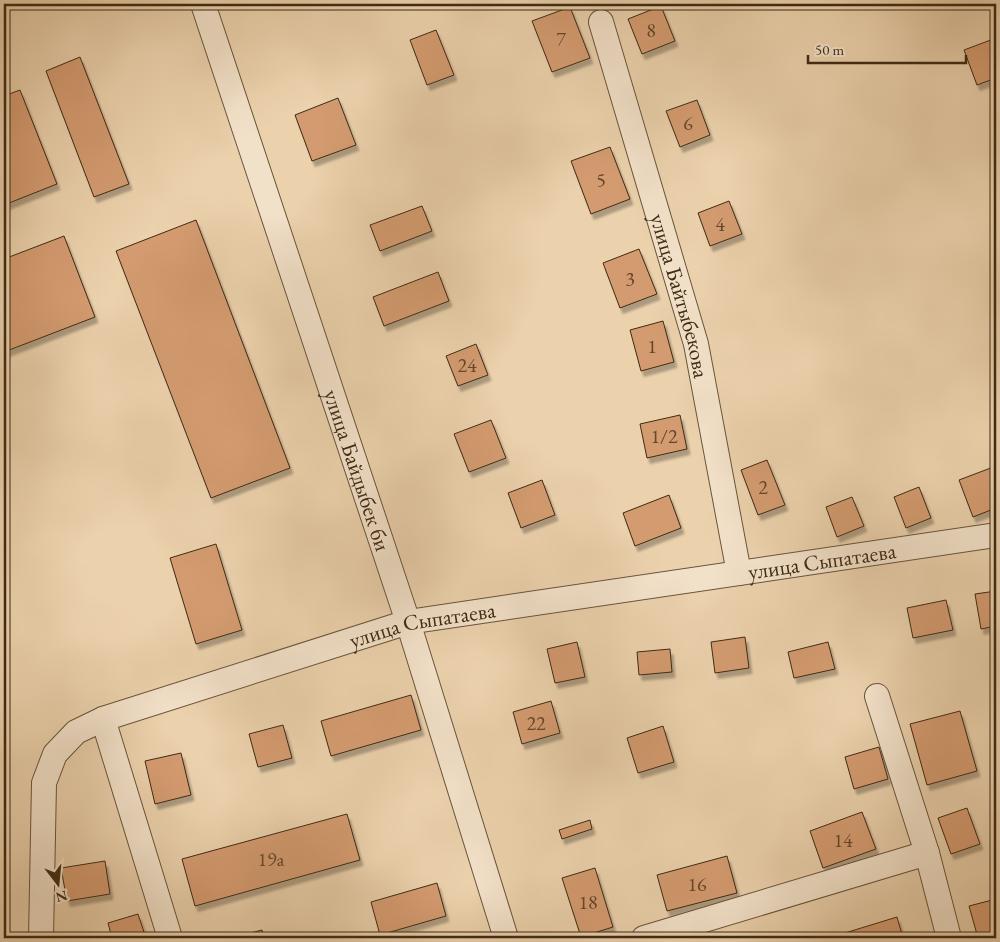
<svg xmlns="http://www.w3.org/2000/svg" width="1000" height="942" font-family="'EB Garamond',serif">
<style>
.building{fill:#d49b70;stroke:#3e2b14;filter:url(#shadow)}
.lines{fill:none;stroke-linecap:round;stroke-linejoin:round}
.minor-casing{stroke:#69543a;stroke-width:26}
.minor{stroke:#f2e1c9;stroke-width:24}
.labels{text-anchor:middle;stroke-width:4.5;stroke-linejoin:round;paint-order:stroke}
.number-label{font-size:20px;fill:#64472b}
.street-label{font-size:22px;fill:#3e2b14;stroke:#f2e1c9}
</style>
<defs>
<filter id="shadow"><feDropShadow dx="3" dy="5.5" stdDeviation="1" flood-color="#0004"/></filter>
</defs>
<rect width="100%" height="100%" fill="#ebd1ac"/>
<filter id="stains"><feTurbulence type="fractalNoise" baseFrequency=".004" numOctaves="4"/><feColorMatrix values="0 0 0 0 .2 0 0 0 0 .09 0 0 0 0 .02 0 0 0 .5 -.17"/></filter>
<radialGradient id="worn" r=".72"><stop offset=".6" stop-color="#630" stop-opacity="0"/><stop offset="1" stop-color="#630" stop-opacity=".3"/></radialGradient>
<!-- building -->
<path class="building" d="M 661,6 L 675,41 L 642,54 L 628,19 Z
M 570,7 L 590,58 L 552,72 L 532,21 Z
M 436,30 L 454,75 L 427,85 L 410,40 Z
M 996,38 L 996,78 L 977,85 L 964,50 Z
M 80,57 L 129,184 L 94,197 L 46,71 Z
M 20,90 L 57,184 L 4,205 L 4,96 Z
M 338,98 L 356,145 L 312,161 L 295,115 Z
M 697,100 L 710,135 L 680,147 L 666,111 Z
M 610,147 L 630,199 L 591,214 L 571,161 Z
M 729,201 L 742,234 L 710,246 L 698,213 Z
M 422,206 L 432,231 L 380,251 L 370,225 Z
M 196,220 L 290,468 L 211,498 L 116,251 Z
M 64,236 L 95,317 L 4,352 L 4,259 Z
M 639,249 L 657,294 L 620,308 L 603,263 Z
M 438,272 L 449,301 L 384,326 L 373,297 Z
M 663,321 L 674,362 L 641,371 L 630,330 Z
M 476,344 L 488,375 L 458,386 L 446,356 Z
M 680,415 L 687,449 L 647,458 L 640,424 Z
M 491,420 L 506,458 L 469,472 L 454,434 Z
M 767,460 L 785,505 L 758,515 L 741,470 Z
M 996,466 L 996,508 L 973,517 L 959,480 Z
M 542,480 L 555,515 L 521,528 L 508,493 Z
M 919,487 L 931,518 L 906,528 L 894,497 Z
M 669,495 L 681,528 L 635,546 L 623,513 Z
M 852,497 L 864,526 L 837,537 L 826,507 Z
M 216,544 L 242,630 L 196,644 L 170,558 Z
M 996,591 L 996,626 L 981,629 L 975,594 Z
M 946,600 L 953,630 L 913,638 L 907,608 Z
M 745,637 L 749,668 L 715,673 L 711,642 Z
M 577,642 L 585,677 L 555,683 L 547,649 Z
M 828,642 L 835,669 L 794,678 L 788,652 Z
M 670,649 L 672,672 L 639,675 L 637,652 Z
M 411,695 L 421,730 L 331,756 L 321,721 Z
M 551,701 L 560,733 L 522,744 L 513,712 Z
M 960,711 L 977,771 L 927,785 L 910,724 Z
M 283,725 L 292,758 L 258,767 L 249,734 Z
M 663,726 L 674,762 L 638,773 L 627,738 Z
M 879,747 L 888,779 L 854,789 L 845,757 Z
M 181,753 L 191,795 L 155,804 L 145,761 Z
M 967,808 L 980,844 L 951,854 L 938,818 Z
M 862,812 L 876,849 L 823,868 L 810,831 Z
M 347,814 L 360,860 L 195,906 L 182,859 Z
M 590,820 L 592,829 L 562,839 L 559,830 Z
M 727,856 L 737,893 L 667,911 L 657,875 Z
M 105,861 L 110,894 L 67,901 L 61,868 Z
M 595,868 L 613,927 L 581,937 L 562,878 Z
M 437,883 L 446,916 L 380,935 L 371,902 Z
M 996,899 L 996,936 L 989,938 L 978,938 L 969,906 Z
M 138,914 L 146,938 L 112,938 L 108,923 Z
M 897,917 L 903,938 L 836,938 L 835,936 Z
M 262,930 L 265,938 L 231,938 Z"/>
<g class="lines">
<!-- minor casing -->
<g class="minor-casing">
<g id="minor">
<path id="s1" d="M 203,4 L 408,622 L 506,938"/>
<path id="s2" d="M 601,22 L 696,344 L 739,573"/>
<path d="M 877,696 L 927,853 L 949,938"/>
<path d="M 103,719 L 170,938"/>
<path id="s3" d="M 41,938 L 44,783 L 55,754 L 76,732 L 103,719 L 408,622 L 996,535"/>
<path d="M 644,938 L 927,853"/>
</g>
</g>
<!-- minor -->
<use href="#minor" class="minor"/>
</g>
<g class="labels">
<!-- number labels -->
<g class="number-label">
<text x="651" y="37">8</text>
<text x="561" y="46">7</text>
<text x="688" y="130">6</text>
<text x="601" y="187">5</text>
<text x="720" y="231">4</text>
<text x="630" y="286">3</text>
<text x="652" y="353">1</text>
<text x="467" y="372">24</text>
<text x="664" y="443">1/2</text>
<text x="763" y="494">2</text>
<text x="536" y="730">22</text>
<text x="843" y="847">14</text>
<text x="271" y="866">19а</text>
<text x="697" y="891">16</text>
<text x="588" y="909">18</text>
</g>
<!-- street labels -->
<g class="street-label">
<text dy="8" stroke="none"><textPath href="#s2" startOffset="285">улица Байтыбекова</textPath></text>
<text dy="8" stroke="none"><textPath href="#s1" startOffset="491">улица Байдыбек би</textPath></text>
<text dy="8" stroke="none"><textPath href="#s3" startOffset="985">улица Сыпатаева</textPath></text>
<text dy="8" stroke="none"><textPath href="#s3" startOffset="580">улица Сыпатаева</textPath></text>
</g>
</g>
<!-- margin -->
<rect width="1000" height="942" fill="none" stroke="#ebd1ac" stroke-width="20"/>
<rect x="5" y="5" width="990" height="932" fill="none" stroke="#3e2b14" stroke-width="2.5"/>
<rect x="10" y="10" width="980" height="922" fill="none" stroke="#3e2b14"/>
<!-- north arrow -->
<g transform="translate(58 884) rotate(164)" stroke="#f2e1c9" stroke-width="4" paint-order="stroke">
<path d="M0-4L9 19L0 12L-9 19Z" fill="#3e2b14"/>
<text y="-8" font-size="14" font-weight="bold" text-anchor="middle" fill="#3e2b14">N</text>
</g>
<!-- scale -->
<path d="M808 55v8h158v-8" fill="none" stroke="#3e2b14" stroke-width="2.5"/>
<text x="815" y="55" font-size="15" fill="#3e2b14" stroke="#f2e1c9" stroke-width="4" paint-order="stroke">50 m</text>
<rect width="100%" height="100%" filter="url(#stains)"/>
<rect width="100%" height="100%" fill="url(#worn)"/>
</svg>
